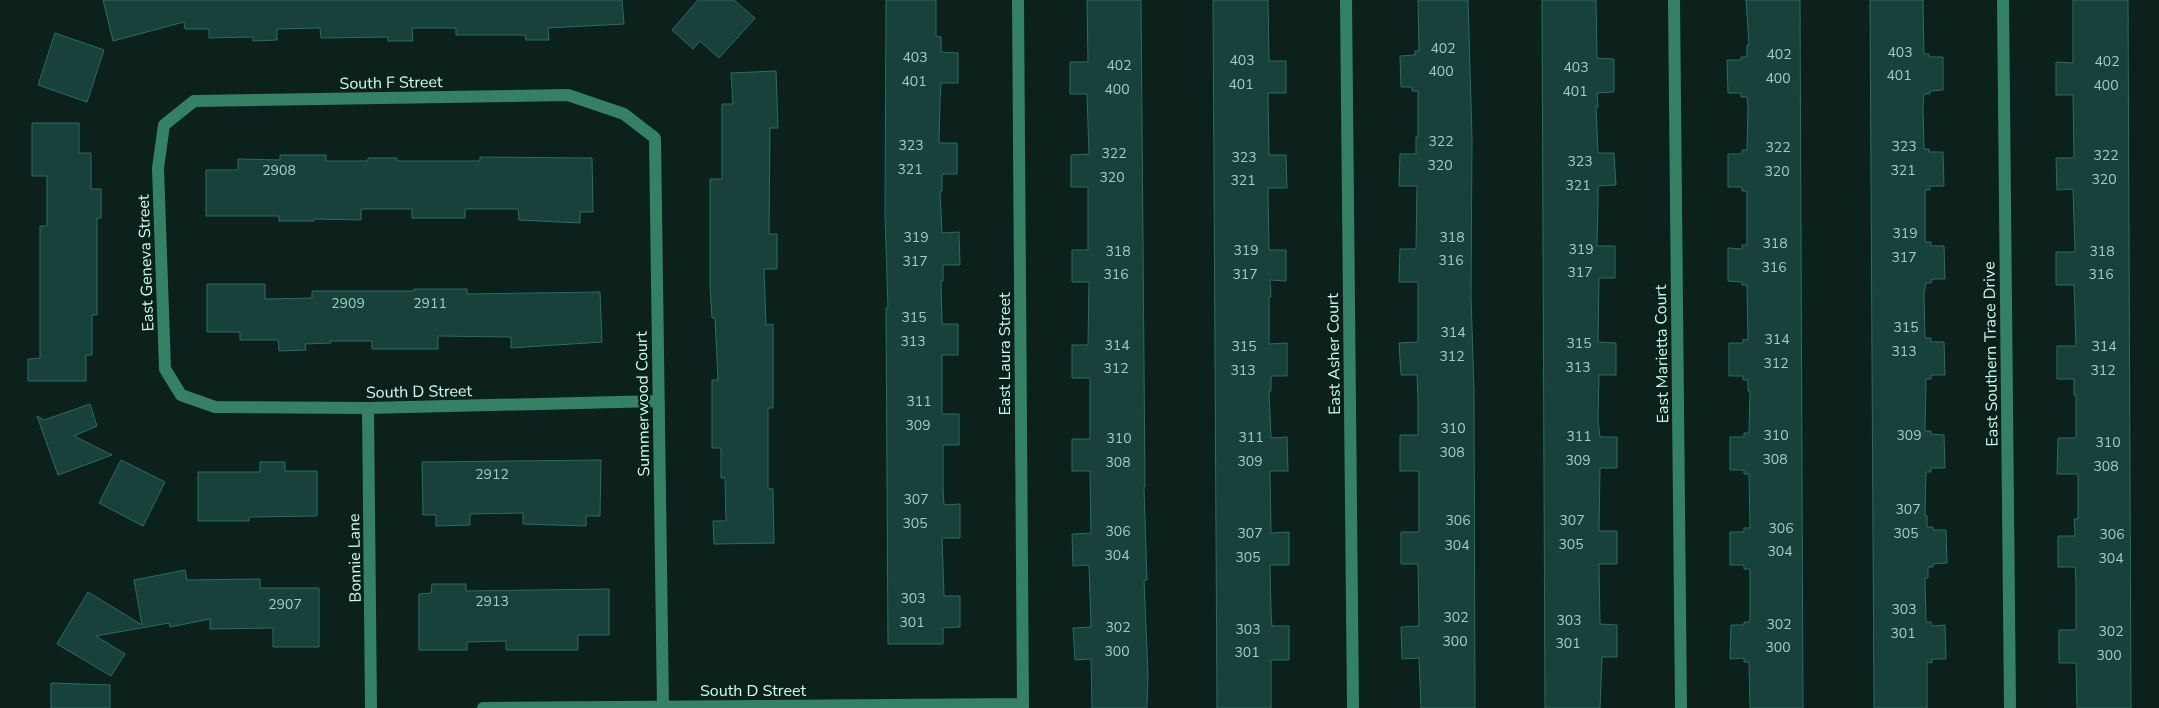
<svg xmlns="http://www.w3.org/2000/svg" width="2159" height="708" font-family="'Nunito Sans',sans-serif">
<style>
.building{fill:#17413a;stroke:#296e61}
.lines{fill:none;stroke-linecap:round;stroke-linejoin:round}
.minor{stroke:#358166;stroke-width:12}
.labels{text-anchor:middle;stroke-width:4.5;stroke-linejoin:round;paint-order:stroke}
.number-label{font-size:14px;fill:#9ed0c3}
.street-label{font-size:16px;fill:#cbfff1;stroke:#0c201c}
</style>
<rect width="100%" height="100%" fill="#0c201c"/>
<!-- building -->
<path class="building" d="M 103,0 L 622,0 L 624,24 L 548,28 L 549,40 L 526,40 L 525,35 L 456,35 L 456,28 L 412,28 L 413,41 L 388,41 L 388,37 L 321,38 L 320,28 L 277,29 L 277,40 L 253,41 L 253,37 L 209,38 L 209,29 L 185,29 L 184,22 L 113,41 Z
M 698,0 L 734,0 L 755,18 L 719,58 L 700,41 L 693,49 L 672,30 Z
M 886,0 L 936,0 L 936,36 L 941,37 L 941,52 L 958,53 L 958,83 L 941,83 L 940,101 L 939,143 L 957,143 L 957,174 L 942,174 L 942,191 L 940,191 L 942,233 L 959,232 L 960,265 L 943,265 L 943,281 L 941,281 L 942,324 L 958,324 L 958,355 L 942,355 L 942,414 L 959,414 L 959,445 L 943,445 L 943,488 L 944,505 L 960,504 L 960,538 L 942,538 L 944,596 L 960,596 L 960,627 L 943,628 L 943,644 L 888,644 L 886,308 L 888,308 L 885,215 Z
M 1087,0 L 1141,0 L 1145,487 L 1144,487 L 1147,580 L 1144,580 L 1148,674 L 1147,708 L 1092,708 L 1091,659 L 1075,660 L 1073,628 L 1091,627 L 1089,565 L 1073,566 L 1072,534 L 1091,533 L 1090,471 L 1072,471 L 1072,439 L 1090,439 L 1090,378 L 1072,378 L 1072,345 L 1088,345 L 1089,282 L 1072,282 L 1072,250 L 1088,250 L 1088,187 L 1071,187 L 1071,155 L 1089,154 L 1087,94 L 1070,94 L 1070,62 L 1088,62 Z
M 1213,0 L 1268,0 L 1269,61 L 1286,61 L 1286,93 L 1268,93 L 1269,155 L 1286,155 L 1287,188 L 1268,188 L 1269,250 L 1286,250 L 1286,281 L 1270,280 L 1271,297 L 1269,297 L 1269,344 L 1287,343 L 1287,376 L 1271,376 L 1271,391 L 1269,391 L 1271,438 L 1287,437 L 1288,471 L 1270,471 L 1271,533 L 1289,532 L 1289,565 L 1270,565 L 1271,611 L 1272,626 L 1289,626 L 1289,660 L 1271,660 L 1271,708 L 1217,708 Z
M 1418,0 L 1468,0 L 1472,138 L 1471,297 L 1474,390 L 1475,708 L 1421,708 L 1419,658 L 1402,659 L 1401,627 L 1419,626 L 1418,564 L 1401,564 L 1401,532 L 1419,532 L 1419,471 L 1400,471 L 1400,435 L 1418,435 L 1418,402 L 1417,375 L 1401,375 L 1399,343 L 1418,342 L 1418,282 L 1399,282 L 1400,249 L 1416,249 L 1417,186 L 1399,186 L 1400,154 L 1416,154 L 1416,137 L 1418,137 L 1418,91 L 1412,91 L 1412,87 L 1401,87 L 1400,56 L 1415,55 L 1415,51 L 1419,51 Z
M 1542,0 L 1596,0 L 1597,58 L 1614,59 L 1614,92 L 1597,93 L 1598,107 L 1596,107 L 1598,153 L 1614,153 L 1616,185 L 1598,186 L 1598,200 L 1597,246 L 1615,246 L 1615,278 L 1599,278 L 1598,342 L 1616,343 L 1616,375 L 1599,375 L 1598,420 L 1600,437 L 1617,437 L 1617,468 L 1600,468 L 1599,531 L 1617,531 L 1617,564 L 1599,564 L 1600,624 L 1617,625 L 1617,657 L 1602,657 L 1600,708 L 1545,708 Z
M 1746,0 L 1800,0 L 1803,708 L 1750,708 L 1749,662 L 1744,662 L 1744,658 L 1730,659 L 1731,625 L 1744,625 L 1744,622 L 1750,622 L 1750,569 L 1744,569 L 1744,565 L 1730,565 L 1730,532 L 1744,532 L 1744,528 L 1750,528 L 1749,474 L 1744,474 L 1744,470 L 1730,470 L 1730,437 L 1744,437 L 1744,433 L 1749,433 L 1750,391 L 1748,391 L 1748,380 L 1743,380 L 1743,376 L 1729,376 L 1729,343 L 1743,343 L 1743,339 L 1748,340 L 1747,285 L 1742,285 L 1742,282 L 1728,281 L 1728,248 L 1742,249 L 1742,245 L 1747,245 L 1747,191 L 1742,191 L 1742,187 L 1728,187 L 1728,154 L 1742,154 L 1742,150 L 1747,150 L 1748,108 L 1747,97 L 1741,97 L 1741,93 L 1728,93 L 1727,60 L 1741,60 L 1741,57 L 1747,57 L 1747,45 L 1749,45 Z
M 1870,0 L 1923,0 L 1924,54 L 1929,54 L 1929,57 L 1943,57 L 1943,90 L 1930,91 L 1930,94 L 1924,94 L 1923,106 L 1924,149 L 1929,149 L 1929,152 L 1943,152 L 1944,186 L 1930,186 L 1930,190 L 1925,190 L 1925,242 L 1931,242 L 1931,246 L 1944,246 L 1945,279 L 1932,279 L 1931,283 L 1926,283 L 1924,294 L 1925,338 L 1931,338 L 1931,342 L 1944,342 L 1945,375 L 1931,375 L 1931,379 L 1926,379 L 1925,431 L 1931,431 L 1931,434 L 1944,435 L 1945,468 L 1931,468 L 1931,472 L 1926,472 L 1925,515 L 1927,516 L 1927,527 L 1933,527 L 1933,530 L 1946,530 L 1947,563 L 1933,564 L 1933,567 L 1928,567 L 1928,578 L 1925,578 L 1926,622 L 1931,622 L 1932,626 L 1945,625 L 1946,659 L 1932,659 L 1932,663 L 1927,662 L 1927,708 L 1874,708 Z
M 2073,0 L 2128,0 L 2131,708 L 2077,708 L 2076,663 L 2059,663 L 2059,630 L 2076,630 L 2076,583 L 2075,567 L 2058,567 L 2058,536 L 2075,536 L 2074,519 L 2078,519 L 2078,474 L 2057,474 L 2058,438 L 2076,438 L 2076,395 L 2074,395 L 2074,379 L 2057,379 L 2057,346 L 2076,346 L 2074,285 L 2056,285 L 2056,252 L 2075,252 L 2073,189 L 2057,190 L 2056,158 L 2074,158 L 2073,95 L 2056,95 L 2056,62 L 2073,63 Z
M 55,33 L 104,50 L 87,102 L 38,85 Z
M 776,71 L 778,128 L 770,128 L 769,234 L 777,234 L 777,269 L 764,269 L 766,325 L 773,324 L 773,408 L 768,408 L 768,489 L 773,489 L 774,543 L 714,544 L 713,521 L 726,521 L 725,478 L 721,478 L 721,448 L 712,448 L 712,380 L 718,380 L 715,318 L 712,318 L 710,287 L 710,179 L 722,179 L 722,104 L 733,104 L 731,73 Z
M 32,123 L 79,123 L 79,153 L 91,153 L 91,189 L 101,189 L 101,218 L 97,218 L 97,315 L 92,315 L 92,355 L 86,355 L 86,381 L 28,381 L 28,359 L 40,358 L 40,226 L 47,226 L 47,176 L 32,176 Z
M 280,155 L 326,155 L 326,161 L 368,161 L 368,158 L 397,158 L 397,161 L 480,161 L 480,157 L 592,158 L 593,212 L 580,212 L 580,223 L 519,220 L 518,209 L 465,209 L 465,218 L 412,218 L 412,209 L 361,209 L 361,220 L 314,219 L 314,221 L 279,221 L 279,216 L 206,216 L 206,170 L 238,170 L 238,159 L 280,160 Z
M 207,284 L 265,284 L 265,299 L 312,298 L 312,291 L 414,291 L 414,289 L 467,289 L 467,294 L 600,292 L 602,342 L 511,348 L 511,337 L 438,336 L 438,349 L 372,349 L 372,341 L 330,341 L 331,343 L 305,344 L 306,350 L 279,351 L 278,340 L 240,340 L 240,332 L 207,332 Z
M 90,404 L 97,426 L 74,436 L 112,455 L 58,475 L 37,416 L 44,420 Z
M 121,460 L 165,482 L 143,526 L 99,503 Z
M 601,460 L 600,516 L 586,516 L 586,526 L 523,524 L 523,513 L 470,514 L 470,525 L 436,526 L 436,515 L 423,515 L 422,462 Z
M 260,462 L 285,462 L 285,471 L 317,471 L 317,516 L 249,517 L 249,521 L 198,521 L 198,472 L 260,472 Z
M 185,570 L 187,580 L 260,579 L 260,588 L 319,588 L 319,647 L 273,647 L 273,628 L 210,629 L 210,619 L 170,627 L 169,623 L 96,636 L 125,654 L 111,676 L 57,644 L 88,592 L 142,625 L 134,580 Z
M 432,584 L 466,584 L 466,591 L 609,589 L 609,635 L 578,635 L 578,650 L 506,650 L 506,641 L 467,642 L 467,650 L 419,650 L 419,594 L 431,593 Z
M 51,683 L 110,685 L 110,708 L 51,708 Z"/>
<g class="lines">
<!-- minor -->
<path class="minor" d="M 1018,0 L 1023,708
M 1346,0 L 1353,708
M 1674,0 L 1681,708
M 2003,0 L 2010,708
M 659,401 L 368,408 L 215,407 L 181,395 L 165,369 L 158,168 L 164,125 L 194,101 L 568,95 L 624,114 L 655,138 L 663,708
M 368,408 L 371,708
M 483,708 L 1023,704"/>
</g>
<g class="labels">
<!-- number labels -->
<g class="number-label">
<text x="1443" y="53">402</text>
<text x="1900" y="57">403</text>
<text x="1779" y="59">402</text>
<text x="915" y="62">403</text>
<text x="1242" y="65">403</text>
<text x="2107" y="66">402</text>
<text x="1119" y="70">402</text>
<text x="1576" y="72">403</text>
<text x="1441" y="76">400</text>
<text x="1899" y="80">401</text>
<text x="1778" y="83">400</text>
<text x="914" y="86">401</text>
<text x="1241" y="89">401</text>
<text x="2106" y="90">400</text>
<text x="1117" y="94">400</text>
<text x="1575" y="96">401</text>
<text x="1441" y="146">322</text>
<text x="911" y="150">323</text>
<text x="1904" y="151">323</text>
<text x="1778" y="152">322</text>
<text x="1114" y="158">322</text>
<text x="2106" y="160">322</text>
<text x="1244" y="162">323</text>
<text x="1580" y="166">323</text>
<text x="1440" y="170">320</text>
<text x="910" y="174">321</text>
<text x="279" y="175">2908</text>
<text x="1903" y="175">321</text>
<text x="1777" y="176">320</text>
<text x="1112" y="182">320</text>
<text x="2104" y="184">320</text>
<text x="1243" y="185">321</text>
<text x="1578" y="190">321</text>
<text x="1905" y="238">319</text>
<text x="916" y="242">319</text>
<text x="1452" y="242">318</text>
<text x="1775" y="248">318</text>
<text x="1581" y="254">319</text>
<text x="1246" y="255">319</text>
<text x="1118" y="256">318</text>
<text x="2102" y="256">318</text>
<text x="1904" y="262">317</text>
<text x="1451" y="265">316</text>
<text x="915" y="266">317</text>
<text x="1774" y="272">316</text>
<text x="1580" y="277">317</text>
<text x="1116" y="279">316</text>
<text x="1245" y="279">317</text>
<text x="2101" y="279">316</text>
<text x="348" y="308">2909</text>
<text x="430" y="308">2911</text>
<text x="914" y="322">315</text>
<text x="1906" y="332">315</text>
<text x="1453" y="337">314</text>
<text x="1777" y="344">314</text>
<text x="913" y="346">313</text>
<text x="1579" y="348">315</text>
<text x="1117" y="350">314</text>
<text x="1244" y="351">315</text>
<text x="2104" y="351">314</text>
<text x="1904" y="356">313</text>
<text x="1452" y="361">312</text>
<text x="1776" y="368">312</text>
<text x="1578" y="372">313</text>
<text x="1116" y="373">312</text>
<text x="1243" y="375">313</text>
<text x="2103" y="375">312</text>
<text x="919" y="406">311</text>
<text x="918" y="430">309</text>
<text x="1453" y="433">310</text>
<text x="1776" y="440">310</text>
<text x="1909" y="440">309</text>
<text x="1579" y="441">311</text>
<text x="1251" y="442">311</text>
<text x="1119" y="443">310</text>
<text x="2108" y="447">310</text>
<text x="1452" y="457">308</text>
<text x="1775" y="464">308</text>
<text x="1578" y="465">309</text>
<text x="1250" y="466">309</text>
<text x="1118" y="467">308</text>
<text x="2106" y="471">308</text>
<text x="492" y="479">2912</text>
<text x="916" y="504">307</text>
<text x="1908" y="514">307</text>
<text x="1458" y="525">306</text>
<text x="1572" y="525">307</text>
<text x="915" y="528">305</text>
<text x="1781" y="533">306</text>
<text x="1118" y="536">306</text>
<text x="1250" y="538">307</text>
<text x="1906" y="538">305</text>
<text x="2112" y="539">306</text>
<text x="1571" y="549">305</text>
<text x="1457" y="550">304</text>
<text x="1780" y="556">304</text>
<text x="1117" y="560">304</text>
<text x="1248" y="562">305</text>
<text x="2111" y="563">304</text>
<text x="913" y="603">303</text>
<text x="492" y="606">2913</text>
<text x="285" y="609">2907</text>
<text x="1904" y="614">303</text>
<text x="1456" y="622">302</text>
<text x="1569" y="625">303</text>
<text x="912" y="627">301</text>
<text x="1779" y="629">302</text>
<text x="1118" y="632">302</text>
<text x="1248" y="634">303</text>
<text x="2111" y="636">302</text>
<text x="1903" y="638">301</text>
<text x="1455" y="646">300</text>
<text x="1568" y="648">301</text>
<text x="1778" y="652">300</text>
<text x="1117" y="656">300</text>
<text x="1247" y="657">301</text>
<text x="2109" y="660">300</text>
</g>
<!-- street labels -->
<g class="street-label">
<text transform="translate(391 82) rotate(-1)" y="6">South F Street</text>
<text transform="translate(145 263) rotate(-92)" y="6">East Geneva Street</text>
<text transform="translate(1004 354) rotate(-90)" y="6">East Laura Street</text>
<text transform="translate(1333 354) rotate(-91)" y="6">East Asher Court</text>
<text transform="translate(1661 354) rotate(-91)" y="6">East Marietta Court</text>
<text transform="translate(1990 354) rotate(-91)" y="6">East Southern Trace Drive</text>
<text transform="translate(419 391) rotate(-1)" y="6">South D Street</text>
<text transform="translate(642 404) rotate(-91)" y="6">Summerwood Court</text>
<text transform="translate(354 558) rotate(-91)" y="6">Bonnie Lane</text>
<text x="753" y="696">South D Street</text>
</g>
</g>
</svg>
